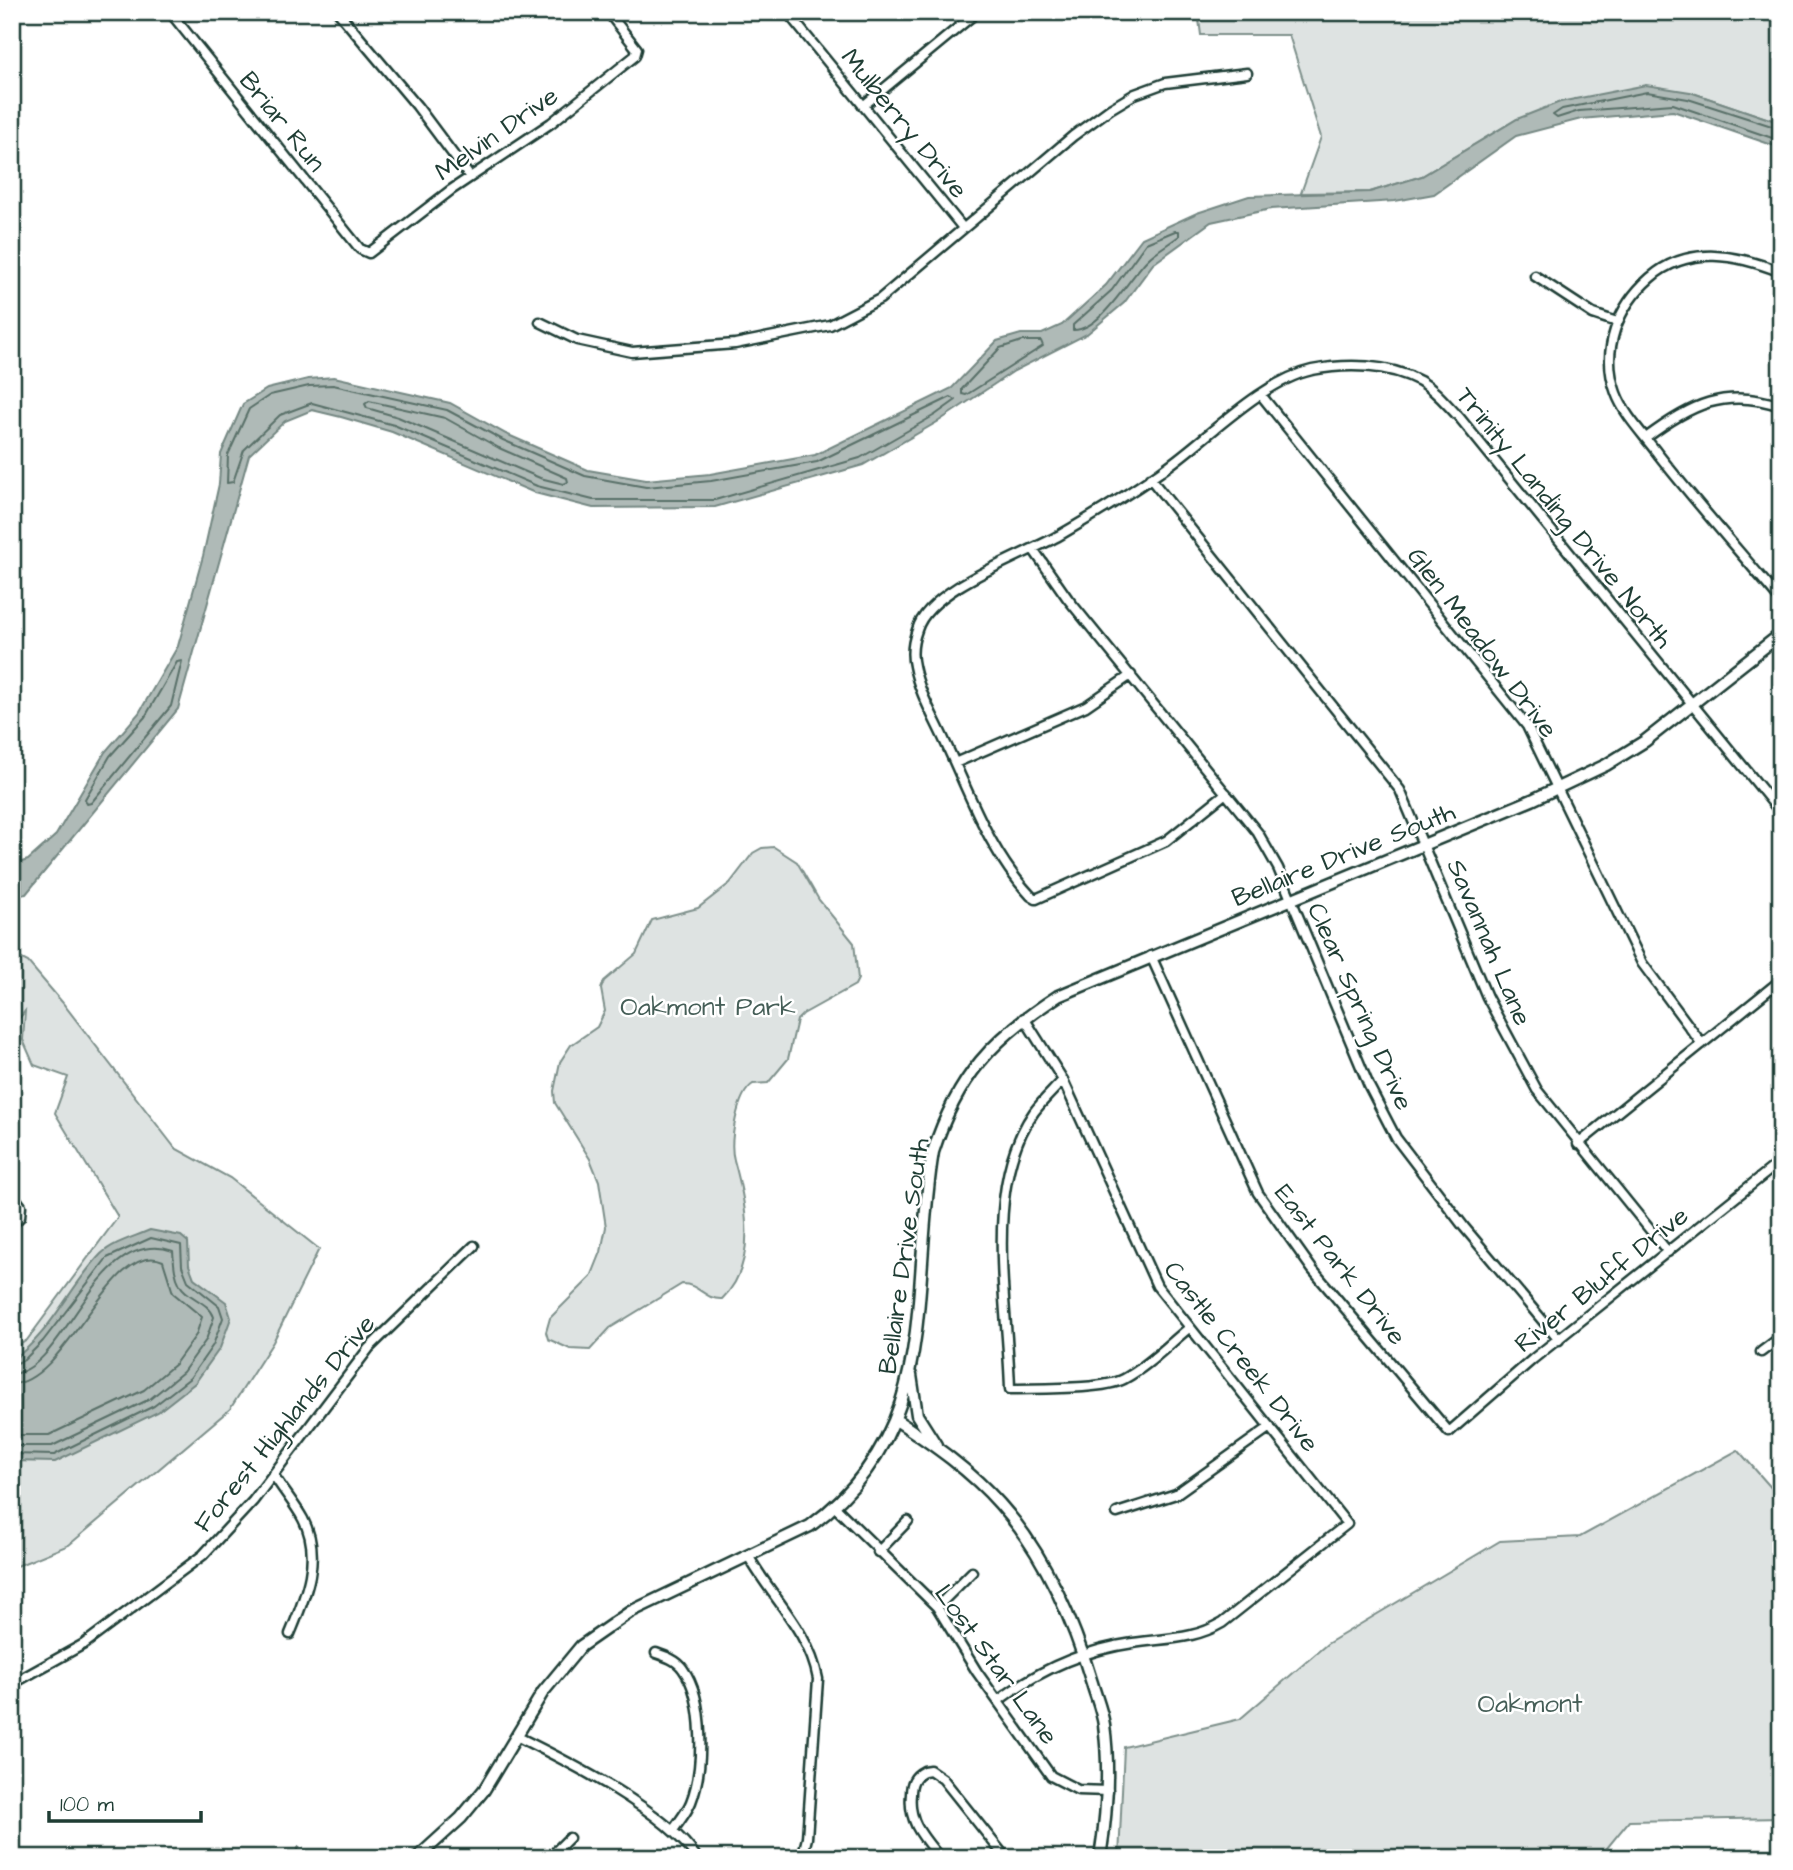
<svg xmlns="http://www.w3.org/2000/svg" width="1793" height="1870" font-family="'Architects Daughter',sans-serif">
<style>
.green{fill:#dee3e2;stroke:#7e908b;stroke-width:2}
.water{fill:#afbab7;stroke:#758883;stroke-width:2}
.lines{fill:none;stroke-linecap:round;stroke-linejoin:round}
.shore{stroke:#596f68;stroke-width:2}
.stream{stroke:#758883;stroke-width:2.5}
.minor-casing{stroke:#1f3d34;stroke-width:13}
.tertiary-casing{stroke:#1f3d34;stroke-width:15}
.minor{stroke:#fff;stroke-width:8}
.tertiary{stroke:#fff;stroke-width:10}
.labels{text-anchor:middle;stroke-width:5;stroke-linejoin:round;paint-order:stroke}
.street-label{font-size:26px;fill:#1f3d34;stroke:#fff}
.park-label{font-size:26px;fill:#455e57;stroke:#fff}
</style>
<rect width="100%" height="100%" fill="#fff"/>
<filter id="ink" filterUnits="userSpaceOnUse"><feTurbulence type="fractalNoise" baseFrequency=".0143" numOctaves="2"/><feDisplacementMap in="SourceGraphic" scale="14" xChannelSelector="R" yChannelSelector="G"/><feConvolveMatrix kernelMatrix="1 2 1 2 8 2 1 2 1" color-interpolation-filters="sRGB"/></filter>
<g filter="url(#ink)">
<!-- green -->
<path class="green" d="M 1198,12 L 1781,12 L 1781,123 L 1690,92 L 1517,119 L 1422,176 L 1370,192 L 1301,193 L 1321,137 L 1289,35 L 1201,35 Z
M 774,847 L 797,862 L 819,900 L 854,943 L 858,979 L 855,985 L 803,1014 L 797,1020 L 788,1059 L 768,1083 L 753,1084 C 737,1094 729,1142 734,1160 C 746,1203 759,1263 722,1299 C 705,1300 699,1284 682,1284 L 610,1328 L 590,1350 L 570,1349 L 548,1339 L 546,1332 L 550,1318 L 591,1277 L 601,1252 L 606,1227 L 599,1181 L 590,1159 L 555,1103 L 554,1091 L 560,1062 L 571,1045 L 597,1027 L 605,1011 L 601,989 L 604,981 L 636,954 L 652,920 L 698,908 L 730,883 L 753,853 L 762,848 Z
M 12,954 L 28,962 L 62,1002 L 175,1148 L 230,1178 L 319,1249 L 273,1342 L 230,1409 L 69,1545 L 12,1568 L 12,1350 L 27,1340 L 118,1217 L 55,1113 L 68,1077 L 34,1065 L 23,1040 L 25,1011 L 12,1028 Z
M 1738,1450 L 1781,1499 L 1781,1818 L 1629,1821 L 1599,1858 L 1119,1858 L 1124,1747 L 1240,1719 L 1327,1644 L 1500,1541 L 1580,1537 Z"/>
<!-- water -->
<path class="water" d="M 1646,85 L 1690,92 L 1781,123 L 1781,148 L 1673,111 L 1581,119 L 1516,136 L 1434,194 L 1395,201 L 1271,209 L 1211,222 L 1153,264 L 1124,303 L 1087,334 L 1014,371 L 939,421 L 863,465 L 715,507 L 593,508 L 535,493 L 392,432 L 341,417 L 312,410 L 285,421 L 249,455 L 178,709 L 26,894 L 12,896 L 12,865 L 28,860 L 56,835 L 105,752 L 139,713 L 178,646 L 203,556 L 219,484 L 221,454 L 243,404 L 267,389 L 308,379 L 334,377 L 450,403 L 506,434 L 588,470 L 646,480 L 710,474 L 815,455 L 952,388 L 997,341 L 1021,334 L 1042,334 L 1062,325 L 1106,285 L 1142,238 L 1197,213 L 1249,196 L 1370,192 L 1422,176 L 1517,119 L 1560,102 Z
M 150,1230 L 181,1236 L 188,1242 L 189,1265 L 194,1278 L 226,1302 L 231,1318 L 220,1348 L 195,1383 L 158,1412 L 55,1462 L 12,1461 L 12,1360 C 51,1334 69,1287 101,1254 C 114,1242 134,1237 150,1230 Z"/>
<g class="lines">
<!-- shore -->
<path class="shore" d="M 1781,129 L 1688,99 L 1647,92 L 1562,109 L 1553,115 L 1557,118 L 1579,111 L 1673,104 L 1781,141
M 1175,231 L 1179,231 L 1179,236 C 1169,244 1157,250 1148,259 C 1130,276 1101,331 1073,330 L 1073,325 L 1112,290 L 1146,243 Z
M 1022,341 L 1041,341 L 1043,346 L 966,395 L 962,394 L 962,389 L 1000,348 Z
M 333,385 L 447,410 L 503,440 L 585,476 L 646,487 L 711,481 L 817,462 L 951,397 L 956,400 L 935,415 L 860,458 L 715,500 L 593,500 L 537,486 L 394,425 L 312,403 L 280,415 L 244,450 L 233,482 L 227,483 L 228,455 L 249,409 L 270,395 L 309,386 Z
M 369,401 L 445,418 L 499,448 L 567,478 L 568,482 L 564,484 L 540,478 L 398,417 L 367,408 L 365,404 Z
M 182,661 L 171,706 L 91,803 L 87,804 L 85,799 L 110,756 L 145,717 L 177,662 Z
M 12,1365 L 24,1360 L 43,1341 L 107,1258 L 151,1238 L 181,1245 L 182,1266 L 188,1281 L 219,1306 L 223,1318 L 213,1345 L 190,1378 L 154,1406 L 54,1455 L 12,1454
M 12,1374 C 66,1371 96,1224 173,1251 C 174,1263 174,1274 180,1285 C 188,1299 208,1301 214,1317 L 206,1340 L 183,1372 L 150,1399 L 52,1446 L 12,1446
M 12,1384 C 66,1383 113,1237 163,1261 L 173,1293 L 202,1317 L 196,1335 L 175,1364 L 144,1390 L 49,1435 L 12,1435"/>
<!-- stream -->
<path class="stream" d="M 293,1858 L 299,1847"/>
<!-- minor casing -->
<g class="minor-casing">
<path id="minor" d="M 170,12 L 360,249 L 369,253 L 451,190 L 551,123 L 635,56 L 637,49 L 608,12
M 338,12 L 417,106 L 470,177
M 787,12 L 963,228
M 863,106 L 977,12
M 1781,272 C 1738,255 1689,244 1650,278 C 1618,306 1600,350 1616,393 C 1624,415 1644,435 1658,454 C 1697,504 1740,552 1781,601
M 1535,276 L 1593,314 L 1617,322
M 540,322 L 577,340 L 632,352 L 735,344 L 830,325 L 880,299 L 1073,136 L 1110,109 L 1135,94 L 1165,83 L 1247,73
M 1261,395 L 1527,726 L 1642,963 L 1702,1044
M 1646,438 C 1690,405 1725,387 1781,406
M 1150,478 L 1400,790 L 1487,997 L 1537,1090 L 1668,1252
M 1033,549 L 1068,599 L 1258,833 L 1278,868 L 1369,1086 L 1396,1138 L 1464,1227 L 1559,1340
M 955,763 L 1086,706 L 1131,675
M 1226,793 L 1166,841 L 1036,899 L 1031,896 C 990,853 971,797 946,744 C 935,719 919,693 914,666 C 911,654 913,641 917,630 C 929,588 1023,556 1060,535 C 1096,514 1133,492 1167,467 C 1208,438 1262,381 1312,370 C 1347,363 1388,364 1420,381 C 1436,390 1447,405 1459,417 L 1781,813
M 1151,956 L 1258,1193 L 1312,1269 L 1449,1432 L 1533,1359 L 1781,1161
M 1063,1080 C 1053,1091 1042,1101 1034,1112 C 982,1186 1008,1304 1010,1389 C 1037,1388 1103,1390 1124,1379 C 1148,1366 1168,1345 1189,1328
M 1578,1144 L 1781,980
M 12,1194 L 21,1206 L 20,1217 L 12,1225
M 1761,1352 L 1781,1337
M 273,1474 C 282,1489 295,1504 303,1519 C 323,1557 305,1598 290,1634
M 834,1506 L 937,1607 L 977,1672 L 1051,1776 L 1078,1790 L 1108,1791
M 1117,1513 L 1176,1494 L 1270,1427
M 878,1552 L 908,1521
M 749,1557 C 772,1598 809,1631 818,1679 L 807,1838 L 802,1858
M 937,1607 L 972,1572
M 656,1653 C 665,1656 677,1660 683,1669 C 705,1699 704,1769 691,1802 C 687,1812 680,1820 674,1829
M 12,1684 L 84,1644 L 203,1555 L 253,1501 L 369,1348 L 474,1246
M 999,1700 C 1039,1670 1084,1650 1133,1643 C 1166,1638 1193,1640 1222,1623 L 1347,1524 L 1157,1286 L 1063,1080 L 1024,1018
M 516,1736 C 569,1762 665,1810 697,1858
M 549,1858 L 569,1838
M 940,1858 C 923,1837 908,1822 911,1794 C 911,1783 914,1776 924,1771 L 930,1770 L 943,1779 L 1006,1858"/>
</g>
<!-- tertiary casing -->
<g class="tertiary-casing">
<path id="tertiary" d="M 911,1375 L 917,1415 L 936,1445
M 896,1420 C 934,1445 970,1470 1000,1504 C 1045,1554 1073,1620 1092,1683 C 1096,1697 1102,1711 1104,1725 C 1110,1769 1107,1813 1100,1858
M 417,1858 L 461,1818 L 484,1790 L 543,1692 L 581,1646 L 630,1612 L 810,1526 C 943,1428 909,1293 933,1152 C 957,1077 993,1038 1058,996 L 1532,800 L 1606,765 L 1645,741 L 1781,634"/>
</g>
<!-- minor -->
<use href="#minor" class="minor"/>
<!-- tertiary -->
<use href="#tertiary" class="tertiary"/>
</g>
</g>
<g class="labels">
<!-- street labels -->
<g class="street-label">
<text transform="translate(283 121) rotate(51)" y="9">Briar Run</text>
<text transform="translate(905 123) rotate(51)" y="9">Mulberry Drive</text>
<text transform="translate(496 133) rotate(-35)" y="9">Melvin Drive</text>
<text transform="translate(1565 517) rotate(51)" y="9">Trinity Landing Drive North</text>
<text transform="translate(1483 642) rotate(53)" y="9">Glen Meadow Drive</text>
<text transform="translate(1343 854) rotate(-22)" y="9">Bellaire Drive South</text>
<text transform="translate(1490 942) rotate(67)" y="9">Savannah Lane</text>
<text transform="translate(1361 1006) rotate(66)" y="9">Clear Spring Drive</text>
<text transform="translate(903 1256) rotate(-82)" y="9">Bellaire Drive South</text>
<text transform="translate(1341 1264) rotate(52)" y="9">East Park Drive</text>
<text transform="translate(1601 1279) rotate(-39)" y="9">River Bluff Drive</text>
<text transform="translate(1242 1356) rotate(52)" y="9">Castle Creek Drive</text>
<text transform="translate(284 1423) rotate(-51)" y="9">Forest Highlands Drive</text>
<text transform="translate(997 1664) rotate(54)" y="9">Lost Star Lane</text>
</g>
<!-- park labels -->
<g class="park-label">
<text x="708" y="1015">Oakmont Park</text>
<text x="1530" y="1712">Oakmont</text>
</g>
</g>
<!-- margin -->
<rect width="1793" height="1870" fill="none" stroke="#fff" stroke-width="42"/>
<rect x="21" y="21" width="1751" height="1828" fill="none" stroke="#1f3d34" stroke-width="2.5" filter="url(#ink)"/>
<!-- scale -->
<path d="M49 1811v10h152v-10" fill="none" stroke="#1f3d34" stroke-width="3.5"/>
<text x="60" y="1811" font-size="21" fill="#1f3d34" stroke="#ffffff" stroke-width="5" paint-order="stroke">100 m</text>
</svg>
